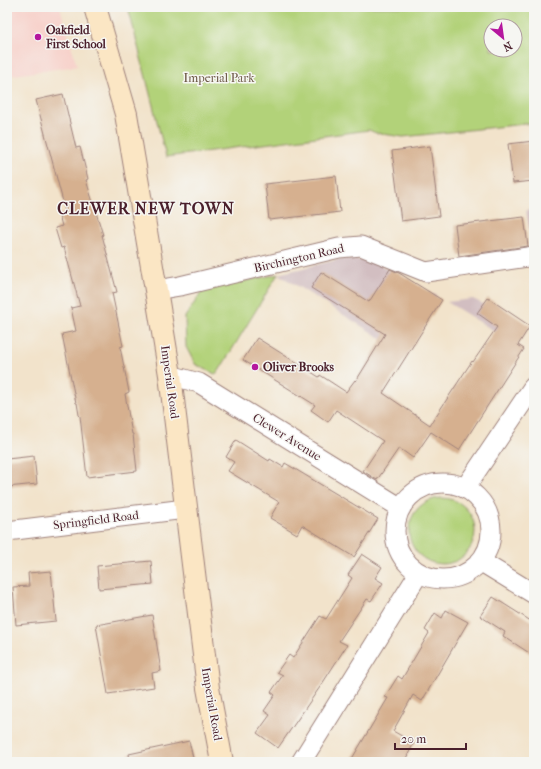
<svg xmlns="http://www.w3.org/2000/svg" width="541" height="769" font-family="'IM FELL French Canon',serif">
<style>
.built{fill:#f7d0c9}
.industrial{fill:#d2bec1}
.green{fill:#b2d279;stroke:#7e7852;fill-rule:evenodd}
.building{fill:#d6b08f}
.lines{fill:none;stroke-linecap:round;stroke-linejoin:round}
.minor-casing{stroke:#9e817b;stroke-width:21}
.secondary-casing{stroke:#9e817b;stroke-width:24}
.minor{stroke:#fff;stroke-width:19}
.secondary{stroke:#fbe6c4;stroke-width:22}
.poi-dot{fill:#b5179e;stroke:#f6f6f2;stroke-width:1.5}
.labels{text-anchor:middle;stroke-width:3;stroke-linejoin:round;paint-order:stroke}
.poi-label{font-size:12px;font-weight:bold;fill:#4a1f2b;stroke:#f6f6f2;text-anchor:start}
.park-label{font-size:12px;fill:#695542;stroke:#f6f6f2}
.street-label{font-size:12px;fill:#4a1f2b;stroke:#f6f6f2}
.district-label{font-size:16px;font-weight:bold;letter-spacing:1px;fill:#4a1f2b;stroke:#f6f6f2}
</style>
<rect width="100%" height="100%" fill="#f6f6f2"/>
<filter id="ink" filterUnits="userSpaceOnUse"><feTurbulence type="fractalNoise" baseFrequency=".025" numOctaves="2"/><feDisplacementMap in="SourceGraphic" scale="8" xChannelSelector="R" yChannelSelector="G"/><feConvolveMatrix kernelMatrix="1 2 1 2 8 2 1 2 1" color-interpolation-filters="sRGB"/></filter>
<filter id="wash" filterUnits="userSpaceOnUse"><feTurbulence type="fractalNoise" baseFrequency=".012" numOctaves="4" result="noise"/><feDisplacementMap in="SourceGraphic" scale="16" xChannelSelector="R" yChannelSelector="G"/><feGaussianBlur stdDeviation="0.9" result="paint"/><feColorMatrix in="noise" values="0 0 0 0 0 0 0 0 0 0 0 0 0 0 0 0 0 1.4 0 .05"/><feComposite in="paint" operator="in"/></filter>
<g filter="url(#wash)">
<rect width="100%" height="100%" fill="#f2e3cb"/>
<!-- built -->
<path class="built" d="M 7,7 L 60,7 L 77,66 L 7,76 Z"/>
<!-- industrial -->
<path class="industrial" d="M 534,208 L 534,254 L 533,252 L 526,210 Z
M 341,259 L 376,261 L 411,288 L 437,295 L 403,352 L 278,274 Z
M 473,299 L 525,325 L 514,343 L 447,302 Z"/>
<!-- green -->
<path class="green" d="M 128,7 L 534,7 L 534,123 L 403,137 L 376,133 L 369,130 L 166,157 ZM 491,26 L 515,26 L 515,50 L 491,50 Z
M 278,274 L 219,371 L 215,374 L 195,364 L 186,347 L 185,317 L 203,290 Z
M409 531a33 33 0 1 1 66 0a33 33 0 1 1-66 0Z"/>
<g id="blocks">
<!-- building -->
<path class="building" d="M 63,94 L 76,148 L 80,147 L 88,179 L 86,180 L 103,235 L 102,235 L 117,292 L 112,293 L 123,346 L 120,347 L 129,392 L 125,394 L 132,434 L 133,434 L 137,471 L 87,477 L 80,416 L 79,415 L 77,403 L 76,403 L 62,334 L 76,331 L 71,308 L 80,306 L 64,247 L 61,248 L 55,228 L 62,226 L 59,215 L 66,213 L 36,100 Z
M 534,141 L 534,181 L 513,183 L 508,144 Z
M 430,146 L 439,216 L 401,221 L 392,151 Z
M 336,176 L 340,212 L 269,220 L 265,184 Z
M 524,217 L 528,246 L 459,256 L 455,225 Z
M 390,269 L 399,273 L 442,300 L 383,393 L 430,425 L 472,361 L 473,362 L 497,327 L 477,313 L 488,298 L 530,326 L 518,345 L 524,349 L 459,450 L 431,432 L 413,458 L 399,448 L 377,480 L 363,471 L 383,441 L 336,410 L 328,422 L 311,410 L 315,405 L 243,360 L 257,338 L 319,377 L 320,375 L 346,392 L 355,380 L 356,381 L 385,334 L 311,288 L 321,272 L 369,302 Z
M 236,440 L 269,461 L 270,459 L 283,467 L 285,463 L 378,519 L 354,557 L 302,525 L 297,534 L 270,518 L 279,502 L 228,471 L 234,462 L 226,457 Z
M 34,456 L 37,484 L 7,487 L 7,459 Z
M 362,554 L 382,567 L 375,578 L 383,583 L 371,601 L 367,599 L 339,641 L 347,645 L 322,684 L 278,748 L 257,733 L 270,715 L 264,711 L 275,695 L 271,692 L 283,675 L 277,672 L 289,655 L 293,658 L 320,616 L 326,619 L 352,578 L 348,575 Z
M 151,561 L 153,584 L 99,589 L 97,566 Z
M 51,571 L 56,621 L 16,625 L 13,587 L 29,586 L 28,573 Z
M 493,597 L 534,623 L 534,656 L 503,636 L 505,632 L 480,616 Z
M 446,610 L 468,622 L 422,701 L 413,695 L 393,731 L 414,743 L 404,762 L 350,762 L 388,698 L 385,697 L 398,676 L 402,679 L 429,633 L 425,630 L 435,613 L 442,618 Z
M 152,615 L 161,671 L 152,673 L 154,687 L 108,694 L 96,625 Z
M 189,741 L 194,762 L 130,762 L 129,754 Z"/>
</g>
</g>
<g filter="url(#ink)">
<use href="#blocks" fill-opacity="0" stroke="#9e817b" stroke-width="1"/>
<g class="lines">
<!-- minor casing -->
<g class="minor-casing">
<path id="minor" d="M 156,290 L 180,286 L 339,248 L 361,246 L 426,272 L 534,256
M 170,375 L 199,383 L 401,508
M395 531a48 48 0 1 1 96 0a48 48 0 1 1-96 0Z
M 465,488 L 533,387
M 7,531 L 185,509
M 480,561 L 534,594
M 301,762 L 419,573"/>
</g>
<!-- secondary casing -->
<g class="secondary-casing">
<path id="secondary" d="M 95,7 L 126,114 L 156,290 L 170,375 L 208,688 L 222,762"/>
</g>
<!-- minor -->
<use href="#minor" class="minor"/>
<!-- secondary -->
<use href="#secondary" class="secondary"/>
</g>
</g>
<!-- markers -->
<g class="poi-dot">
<circle cx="38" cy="37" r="4"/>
<circle cx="255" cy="367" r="4"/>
</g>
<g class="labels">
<!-- poi labels -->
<g class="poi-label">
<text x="46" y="34">Oakfield<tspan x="46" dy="14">First School</tspan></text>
<text x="263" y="371">Oliver Brooks</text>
</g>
<!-- park labels -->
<g class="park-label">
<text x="219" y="82">Imperial Park</text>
</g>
<!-- street labels -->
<g class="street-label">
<text transform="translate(299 258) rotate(-13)" y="4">Birchington Road</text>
<text transform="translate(170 382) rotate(82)" y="4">Imperial Road</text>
<text transform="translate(287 437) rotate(32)" y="4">Clewer Avenue</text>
<text transform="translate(96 520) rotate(-7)" y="4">Springfield Road</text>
<text transform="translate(212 704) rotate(80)" y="4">Imperial Road</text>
</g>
<!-- district labels -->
<g class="district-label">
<text x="146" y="214">CLEWER NEW TOWN</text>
</g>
</g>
<!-- margin -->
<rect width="541" height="769" fill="none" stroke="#f6f6f2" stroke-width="24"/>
<!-- north arrow -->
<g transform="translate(503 38) rotate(151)"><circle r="19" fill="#f6f6f2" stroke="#b1a0a2"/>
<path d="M0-3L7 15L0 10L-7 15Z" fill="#b5179e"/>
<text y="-6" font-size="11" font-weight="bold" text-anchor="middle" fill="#4a1f2b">N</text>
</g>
<!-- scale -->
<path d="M395 743v6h71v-6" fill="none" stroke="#4a1f2b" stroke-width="2"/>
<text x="401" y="743" font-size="12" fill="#4a1f2b" stroke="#f6f6f2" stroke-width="3" paint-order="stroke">20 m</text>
</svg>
